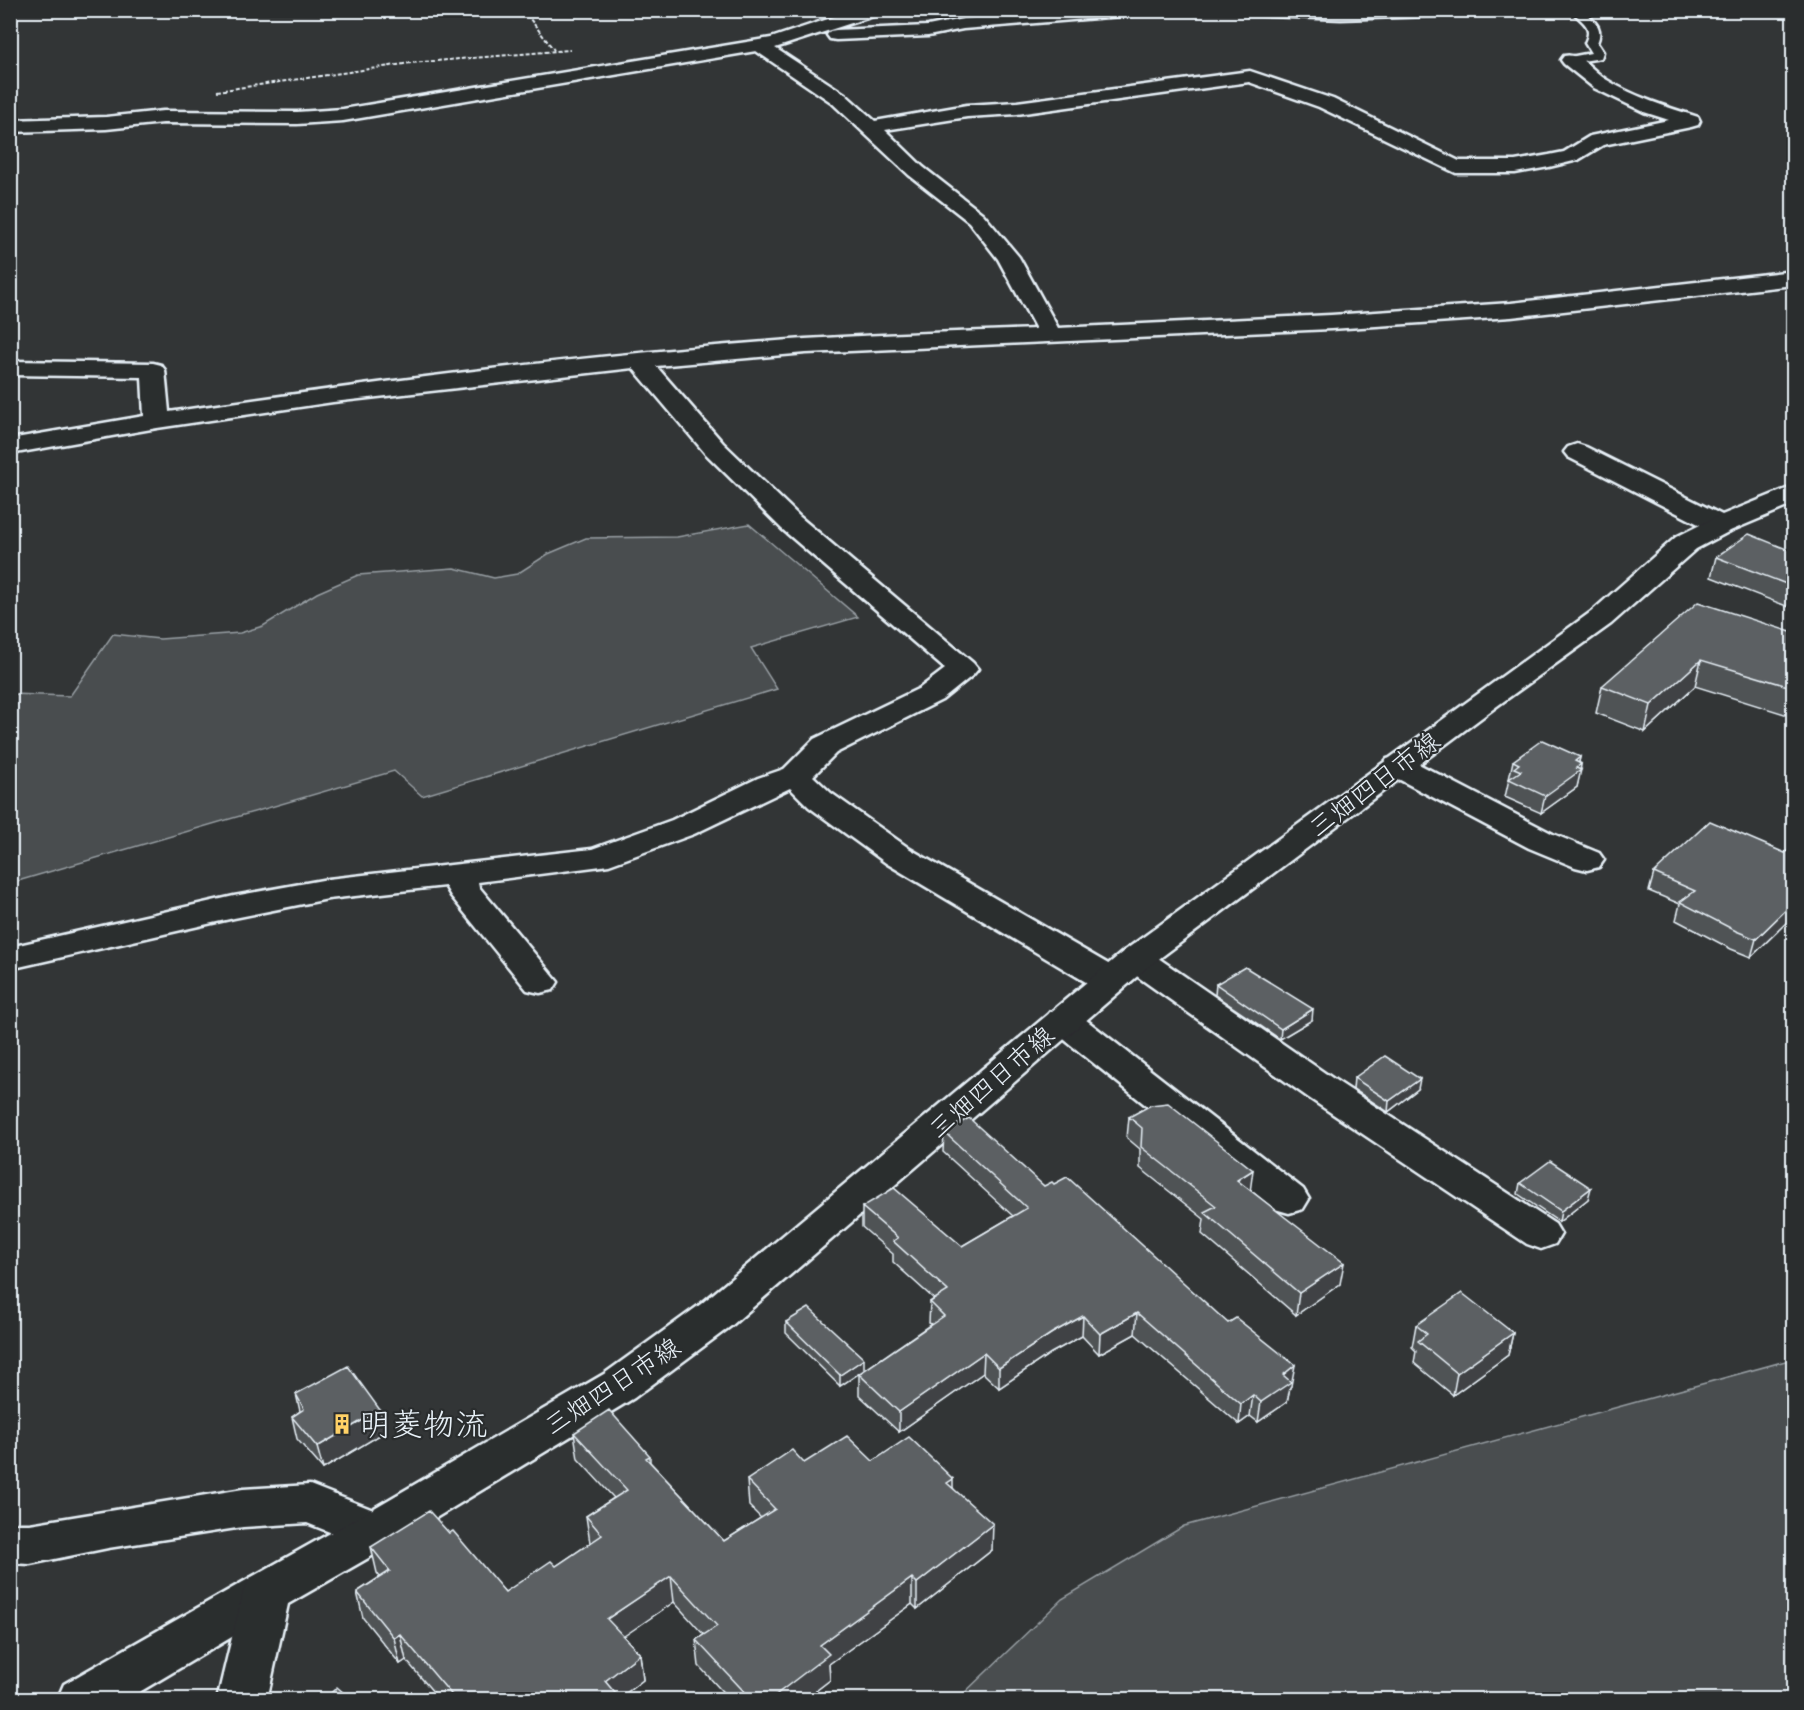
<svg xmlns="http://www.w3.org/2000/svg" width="1804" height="1710" font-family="Itim,'Klee One',sans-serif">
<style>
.green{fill:#494d4f;stroke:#989fa4;stroke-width:1.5}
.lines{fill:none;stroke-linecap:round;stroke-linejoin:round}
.service-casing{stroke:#e8f1f8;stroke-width:5}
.minor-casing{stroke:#e8f1f8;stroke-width:5}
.secondary-casing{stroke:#e8f1f8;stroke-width:5}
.path{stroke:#e8f1f8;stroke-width:2;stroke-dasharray:4 2;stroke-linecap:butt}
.service{fill:#2a2d2e;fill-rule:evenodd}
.minor{fill:#2a2d2e;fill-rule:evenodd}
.secondary{fill:#2a2d2e;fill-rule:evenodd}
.wall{fill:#4f5355;stroke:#e8f1f8;stroke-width:1.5}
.shaded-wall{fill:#404345;stroke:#e8f1f8;stroke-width:1.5}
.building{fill:#5c6063;stroke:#e8f1f8;stroke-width:1.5}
.labels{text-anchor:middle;stroke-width:4.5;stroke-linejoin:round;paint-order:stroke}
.street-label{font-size:26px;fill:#e8f1f8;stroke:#2a2d2e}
.near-poi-label{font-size:32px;fill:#e8f1f8;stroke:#2a2d2e;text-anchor:start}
</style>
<rect width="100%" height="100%" fill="#323536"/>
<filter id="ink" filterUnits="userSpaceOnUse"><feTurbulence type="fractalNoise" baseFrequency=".0167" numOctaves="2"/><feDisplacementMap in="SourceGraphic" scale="12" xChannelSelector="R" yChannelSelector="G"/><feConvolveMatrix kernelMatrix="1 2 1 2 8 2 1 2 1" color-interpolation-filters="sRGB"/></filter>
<g filter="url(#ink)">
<!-- green -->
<path class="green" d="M 749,524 L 858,617 L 751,648 L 777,689 L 422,796 L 394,771 L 11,883 L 11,694 L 70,696 L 113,634 L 160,639 L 240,633 L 263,626 L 317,593 L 358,575 L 454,568 L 494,578 L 517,574 L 548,554 L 586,538 L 677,537 Z
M 1793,1359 L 1793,1699 L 958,1699 L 1062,1599 L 1184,1526 Z"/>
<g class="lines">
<!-- service casing -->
<g class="service-casing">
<path id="service" d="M 1571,10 L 1583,10 C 1594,21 1604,27 1597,43 L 1603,52 L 1601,58 L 1570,63 L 1564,60 L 1570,57 L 1591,53 L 1585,43 C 1594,25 1582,23 1571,10 Z"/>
</g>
<!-- minor casing -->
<g class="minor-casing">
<path id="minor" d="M 855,10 L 881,10 L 879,14 L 775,48 L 845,94 L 875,121 L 967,105 L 1017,102 L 1250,71 L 1333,99 L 1459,161 L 1515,161 L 1549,155 L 1564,152 L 1590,136 L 1669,120 L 1644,112 L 1594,88 L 1564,64 L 1561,60 L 1564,56 C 1581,52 1593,72 1607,80 C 1634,97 1667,107 1698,117 L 1700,121 L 1698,125 L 1691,127 L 1603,145 L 1578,160 L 1549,167 L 1515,173 L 1456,173 L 1319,107 L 1249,82 L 1017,114 L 967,117 L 885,130 L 923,167 L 983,214 L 1019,257 L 1058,328 L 1331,315 L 1511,303 L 1794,271 L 1794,285 L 1511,317 L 1331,329 L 806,353 L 656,366 L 723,443 L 800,517 L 973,663 L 978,669 L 973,675 L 942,700 L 836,753 L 813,776 L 831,793 L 910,849 L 1122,972 L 1127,980 L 1122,988 L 1109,991 L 1096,988 L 886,863 L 809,807 L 790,788 L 694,834 L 609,865 L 478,882 L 479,887 L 558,982 L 553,990 L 540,993 L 527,990 L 451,896 L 445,886 L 328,899 L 234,918 L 10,969 L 10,947 L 234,896 L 328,879 L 592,849 L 672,820 L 758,778 L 784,769 L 814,739 L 920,688 L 945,669 L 782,529 L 705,453 L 633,368 L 333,402 L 157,428 L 10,454 L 10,439 L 144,416 L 142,377 L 10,375 L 10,361 L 153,363 L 161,365 L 165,370 L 169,412 C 380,381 592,354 805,339 C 882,334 959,332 1036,329 L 998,259 L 969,222 L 909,175 L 831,102 L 756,51 L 343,121 L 297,124 L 163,123 L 106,129 L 10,132 L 10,120 L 106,117 L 163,111 L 297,112 L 343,109 L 771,38 Z
M 1066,10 L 1141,10 L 1133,15 L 963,29 L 928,36 L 836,40 L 830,39 L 827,35 L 830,31 L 836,30 L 928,26 L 963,19 Z
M 1239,10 L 1469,10 L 1461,15 L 1341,19 L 1247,15 Z
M 1577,444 L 1586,447 L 1730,519 L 1734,525 L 1730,531 L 1721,533 L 1712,531 L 1568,457 L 1564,452 L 1568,447 Z
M 1398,757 L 1409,759 L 1553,834 L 1599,853 L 1604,860 L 1599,867 L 1587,870 L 1575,867 L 1529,848 L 1387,773 L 1382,766 L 1387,759 Z
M 1136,948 L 1148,951 L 1335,1080 L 1555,1224 L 1561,1234 L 1555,1244 L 1541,1249 L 1527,1244 L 1309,1098 L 1124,967 L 1118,959 L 1124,951 Z
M 1063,1008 L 1076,1012 L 1303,1189 L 1309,1199 L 1303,1209 L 1289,1213 L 1275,1209 L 1050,1028 L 1045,1020 L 1050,1012 Z
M 310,1485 L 391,1517 L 398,1531 L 391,1545 L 375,1550 L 307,1523 L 243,1527 L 108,1548 L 30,1564 L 10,1563 L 10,1524 L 30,1524 L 243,1489 Z
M 267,1572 L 284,1578 L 291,1592 L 284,1606 L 126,1700 L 57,1700 L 64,1684 L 250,1578 Z"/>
</g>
<!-- secondary casing -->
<g class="secondary-casing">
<path id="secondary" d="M 1794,486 L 1794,504 L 1730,531 L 1696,549 L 1611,624 L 1497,706 L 1148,967 L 731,1326 L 634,1398 L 391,1545 L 288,1604 L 267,1700 L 217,1700 L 243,1592 L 250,1578 L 359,1517 L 604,1374 L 701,1304 L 1124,951 L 1591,612 L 1676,537 L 1712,519 Z"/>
</g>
<!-- path -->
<path class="path" d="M 523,10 L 554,50
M 217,91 L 411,63 L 570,50"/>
<!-- service -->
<use href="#service" class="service"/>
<!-- minor -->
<use href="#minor" class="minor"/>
<!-- secondary -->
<use href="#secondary" class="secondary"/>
</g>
<!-- wall -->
<path class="wall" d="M 1794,552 L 1794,609 L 1711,577 L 1716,557 Z
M 1794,633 L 1794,717 L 1695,686 L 1645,732 L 1596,713 L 1602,686 Z
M 1580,757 L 1579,762 L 1581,764 L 1577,787 L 1541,813 L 1505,797 L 1513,761 Z
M 1794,845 L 1794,915 L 1751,957 L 1731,949 L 1676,920 L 1680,904 L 1649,891 L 1654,873 L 1785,853 Z
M 1216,984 L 1312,1020 L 1280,1039 L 1215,995 Z
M 1354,1078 L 1418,1089 L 1388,1112 L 1353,1089 Z
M 1129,1117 L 1250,1190 L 1340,1284 L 1296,1315 L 1202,1234 L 1204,1219 L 1140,1168 L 1140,1149 L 1127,1138 Z
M 944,1132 L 1044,1186 L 1291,1386 L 1290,1387 L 1287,1402 L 1258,1422 L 1250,1416 L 1239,1424 L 1135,1334 L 1099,1354 L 1082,1336 L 1051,1353 L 999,1388 L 983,1373 L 899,1432 L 859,1395 L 859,1374 L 931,1324 L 929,1323 L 930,1302 L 934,1299 L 893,1262 L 893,1254 L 862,1227 L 862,1207 L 962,1246 L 1013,1216 L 943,1152 Z
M 1520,1183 L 1588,1199 L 1559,1222 L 1518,1194 Z
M 786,1322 L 864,1370 L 840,1386 L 786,1333 Z
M 1416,1325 L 1513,1333 L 1508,1355 L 1453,1395 L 1414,1363 L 1416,1351 L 1412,1347 Z
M 296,1394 L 380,1410 L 385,1432 L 323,1469 L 297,1439 L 292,1417 L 300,1411 Z
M 574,1433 L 650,1456 L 650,1462 L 724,1541 L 761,1518 L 749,1506 L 747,1480 L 804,1463 L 873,1461 L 953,1488 L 992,1550 L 917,1609 L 912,1604 L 829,1664 L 830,1680 L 804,1700 L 730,1700 L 699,1666 L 696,1640 L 704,1635 L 674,1602 L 623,1636 L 640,1654 L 643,1680 L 620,1698 L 621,1700 L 440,1700 L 406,1660 L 400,1664 L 363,1618 L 357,1592 L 380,1577 L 377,1573 L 371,1547 L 449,1533 L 505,1592 L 556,1566 L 590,1543 L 586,1516 L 614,1498 L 578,1459 Z"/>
<!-- shaded-wall -->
<path class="shaded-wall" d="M 1701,660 L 1695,686 L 1645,732 L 1651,705 Z
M 1580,757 L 1578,766 L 1581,764 L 1580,771 L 1581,770 L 1577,787 L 1541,813 L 1545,796 L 1575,761 Z
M 1794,902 L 1794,915 L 1751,957 L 1756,939 Z
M 1313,1009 L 1312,1020 L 1280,1039 L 1281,1029 Z
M 1420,1079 L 1418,1089 L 1388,1112 L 1389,1101 Z
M 1253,1170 L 1250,1192 L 1237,1180 Z
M 1591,1188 L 1588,1199 L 1559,1222 L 1561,1211 Z
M 1344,1263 L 1340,1284 L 1296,1315 L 1299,1293 Z
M 1137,1313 L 1135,1334 L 1099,1354 L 1100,1334 Z
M 1083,1316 L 1082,1336 L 1051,1353 L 999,1388 L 999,1368 L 1052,1333 Z
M 1513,1333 L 1508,1355 L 1453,1395 L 1457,1373 Z
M 984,1353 L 983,1373 L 899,1432 L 899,1412 Z
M 864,1359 L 864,1370 L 840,1386 L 840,1375 Z
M 1295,1365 L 1291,1386 L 1290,1387 L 1287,1402 L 1258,1422 L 1261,1402 L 1283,1375 Z
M 1253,1395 L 1250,1416 L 1239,1424 L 1241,1404 Z
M 380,1410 L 385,1432 L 323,1469 L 317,1447 Z
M 953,1479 L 953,1505 L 947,1483 Z
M 993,1524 L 992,1550 L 917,1609 L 917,1583 Z
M 671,1576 L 674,1602 L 611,1645 L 607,1619 Z
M 912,1578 L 912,1604 L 829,1664 L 830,1680 L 804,1700 L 769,1700 L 820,1645 Z
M 400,1634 L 406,1660 L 400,1664 L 394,1638 Z
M 640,1654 L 643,1680 L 617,1700 L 605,1681 Z"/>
<!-- building -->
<path class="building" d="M 1749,534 L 1794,552 L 1794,587 L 1716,557 Z
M 1698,602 L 1794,633 L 1794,688 L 1701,660 L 1651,705 L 1602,686 Z
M 1542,740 L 1580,757 L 1575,761 L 1581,764 L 1576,768 L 1581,770 L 1545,796 L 1509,779 L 1521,771 L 1514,768 L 1519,764 L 1513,761 Z
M 1710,821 L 1785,853 L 1794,845 L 1794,902 L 1756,939 L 1736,931 L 1680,902 L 1695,891 L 1654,873 Z
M 1245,967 L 1313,1009 L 1281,1029 L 1216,984 Z
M 1385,1056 L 1420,1079 L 1389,1101 L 1354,1078 Z
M 1168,1103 L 1253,1170 L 1237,1180 L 1344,1263 L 1299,1293 L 1204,1212 L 1216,1206 L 1141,1147 L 1142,1128 L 1129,1117 L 1151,1105 Z
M 969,1118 L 1044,1186 L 1052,1182 L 1054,1184 L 1067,1177 L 1228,1323 L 1236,1318 L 1295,1365 L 1283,1375 L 1291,1382 L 1261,1402 L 1253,1395 L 1241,1404 L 1137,1313 L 1100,1334 L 1083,1316 L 1052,1333 L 999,1368 L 984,1353 L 899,1412 L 859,1374 L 944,1316 L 930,1302 L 948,1291 L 893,1241 L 898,1238 L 862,1207 L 894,1188 L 962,1246 L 1027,1208 L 944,1132 Z
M 1550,1161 L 1591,1188 L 1561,1211 L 1520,1183 Z
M 1462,1293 L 1513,1333 L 1457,1373 L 1418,1341 L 1427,1334 L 1416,1325 Z
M 809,1308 L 864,1359 L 840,1375 L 786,1322 Z
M 348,1366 L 380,1410 L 317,1447 L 292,1417 L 304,1409 L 296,1394 Z
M 609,1410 L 650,1456 L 646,1458 L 724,1541 L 775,1509 L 747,1480 L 792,1450 L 804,1463 L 847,1436 L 873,1461 L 909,1437 L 953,1479 L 947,1483 L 993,1524 L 917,1583 L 912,1578 L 820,1645 L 829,1654 L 769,1700 L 752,1700 L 696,1640 L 717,1626 L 671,1576 L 607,1619 L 640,1654 L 605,1681 L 621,1700 L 456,1700 L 400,1634 L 394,1638 L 357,1592 L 390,1571 L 371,1547 L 429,1511 L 449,1533 L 453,1531 L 505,1592 L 551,1561 L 556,1566 L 602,1535 L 586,1516 L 627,1490 L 574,1433 Z
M 337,1687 L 352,1700 L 324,1700 Z"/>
</g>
<!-- icons -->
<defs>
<g id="building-bare" transform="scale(1.62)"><path d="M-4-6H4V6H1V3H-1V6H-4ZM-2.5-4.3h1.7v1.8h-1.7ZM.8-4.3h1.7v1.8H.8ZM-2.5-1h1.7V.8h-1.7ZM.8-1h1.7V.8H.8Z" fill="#ffd166" stroke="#2a2d2e" stroke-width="2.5" paint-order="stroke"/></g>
</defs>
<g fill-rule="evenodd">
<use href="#building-bare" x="342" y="1424"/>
</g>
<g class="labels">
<!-- street labels -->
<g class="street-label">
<text transform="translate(1374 784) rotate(-37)" y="9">三畑四日市線</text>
<text transform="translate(991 1082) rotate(-41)" y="9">三畑四日市線</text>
<text transform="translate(612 1386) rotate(-33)" y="9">三畑四日市線</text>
</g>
<!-- near-poi labels -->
<g class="near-poi-label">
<text x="359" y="1435">明菱物流</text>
</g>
</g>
<!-- margin -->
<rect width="1804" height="1710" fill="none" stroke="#2a2d2e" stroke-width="36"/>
<rect x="18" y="18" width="1768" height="1674" fill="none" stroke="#e8f1f8" stroke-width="2" filter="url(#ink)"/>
</svg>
